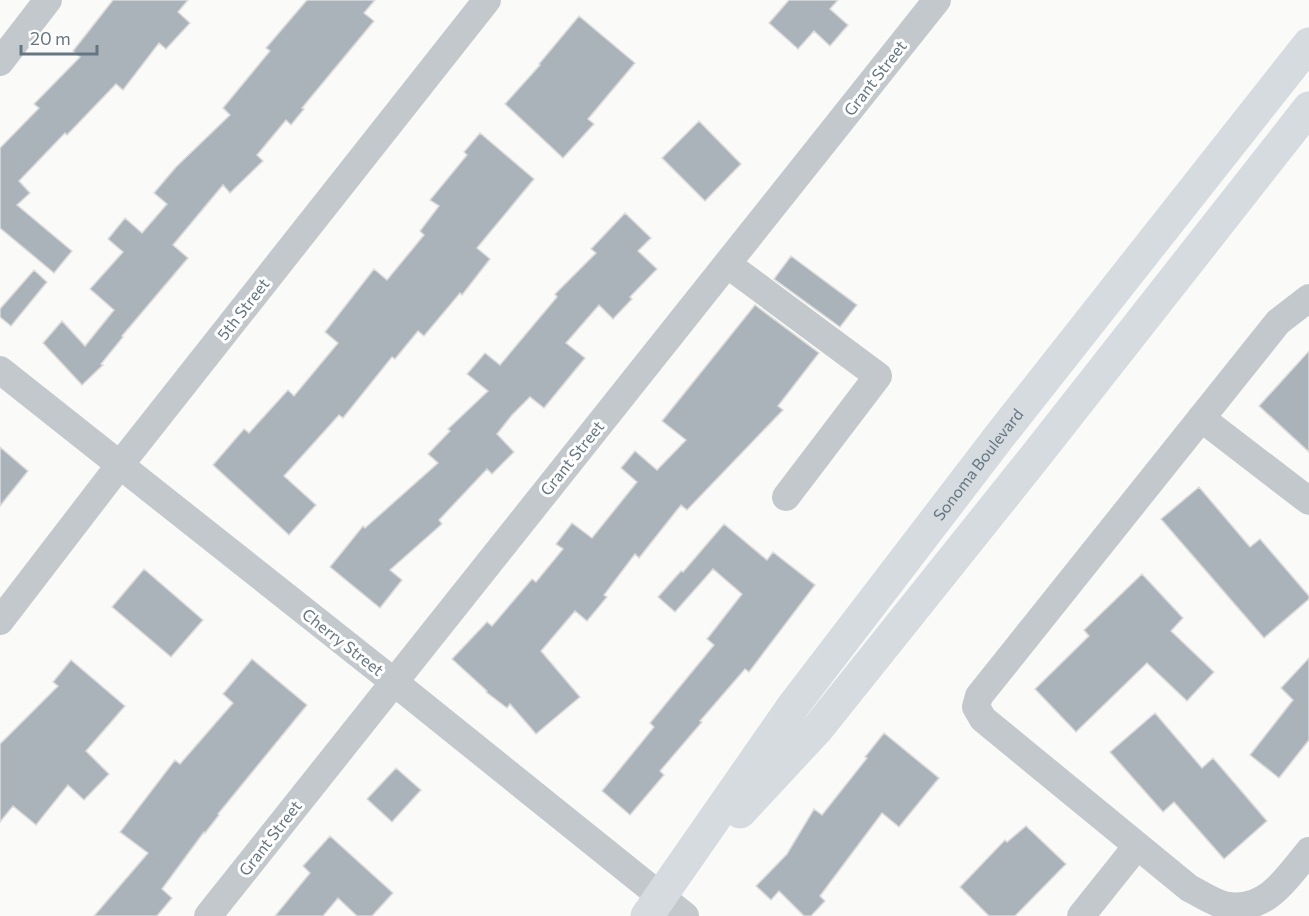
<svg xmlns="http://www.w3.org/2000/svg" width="1309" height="916" font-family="Commissioner,sans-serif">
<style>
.building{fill:#aab3b9;stroke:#dcdcda;stroke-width:1.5}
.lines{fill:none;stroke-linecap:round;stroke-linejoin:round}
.minor{stroke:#c3c8cc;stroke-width:28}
.major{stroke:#d6dbdf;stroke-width:33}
.labels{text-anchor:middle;stroke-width:6;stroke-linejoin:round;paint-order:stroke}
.street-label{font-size:16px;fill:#657683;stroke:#fff}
</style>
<rect width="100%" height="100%" fill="#fafaf8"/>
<!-- building -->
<path class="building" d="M 113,0 L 188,0 L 178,12 L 190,23 L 166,49 L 159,43 L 123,90 L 116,84 L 67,135 L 65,133 L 19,181 L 30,193 L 17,205 L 72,251 L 54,273 L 0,228 L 0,148 L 39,108 L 34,104 L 80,57 L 73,51 Z
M 307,0 L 375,0 L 364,13 L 374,21 L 302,108 L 304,109 L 291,125 L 286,120 L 257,155 L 263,161 L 230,193 L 223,185 L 173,245 L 188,258 L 122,336 L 123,337 L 101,364 L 103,365 L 82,385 L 43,343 L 62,321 L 85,346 L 114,310 L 90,289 L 123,252 L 108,239 L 125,218 L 142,233 L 167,204 L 154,193 L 176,167 L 230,115 L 223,108 L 270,51 L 266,48 Z
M 789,0 L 838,0 L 830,9 L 848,25 L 830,46 L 814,31 L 798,49 L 769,23 Z
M 579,16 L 635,63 L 588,119 L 594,124 L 563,158 L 505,104 L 540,65 L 539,64 Z
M 699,121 L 741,164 L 705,201 L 662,158 Z
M 480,133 L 534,179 L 477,248 L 490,259 L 462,295 L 460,293 L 424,336 L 418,331 L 395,359 L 392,357 L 343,418 L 339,415 L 284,476 L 316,505 L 289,535 L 213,465 L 244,429 L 249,433 L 288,390 L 294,396 L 338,343 L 325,332 L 374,269 L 387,280 L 424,235 L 420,231 L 439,206 L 430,200 L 467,155 L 464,152 Z
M 625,213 L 651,238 L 638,251 L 657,269 L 630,297 L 632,299 L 613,319 L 599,305 L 566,343 L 585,358 L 544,408 L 530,397 L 512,415 L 497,434 L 514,452 L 492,474 L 487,469 L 439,520 L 442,524 L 390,570 L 402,580 L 380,608 L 330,567 L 363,526 L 365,528 L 438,463 L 428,454 L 450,431 L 448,429 L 488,391 L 467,374 L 485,353 L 500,365 L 557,297 L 555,294 L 596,253 L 591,249 Z
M 791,256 L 857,305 L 840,327 L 774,279 Z
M 34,270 L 47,282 L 11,326 L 0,317 L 0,309 Z
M 755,305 L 819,353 L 778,406 L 783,410 L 687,510 L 681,505 L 639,558 L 635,554 L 604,595 L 607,597 L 587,621 L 575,611 L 541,651 L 580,697 L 536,734 L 510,704 L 507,708 L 486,692 L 487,691 L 452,659 L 487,622 L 492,626 L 532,579 L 536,582 L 563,549 L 556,544 L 572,523 L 592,538 L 637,482 L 621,468 L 635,451 L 657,470 L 686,440 L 662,421 Z
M 1309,351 L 1309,452 L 1259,406 Z
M 0,447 L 28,471 L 0,506 Z
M 1199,487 L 1250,547 L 1260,539 L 1309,596 L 1309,599 L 1264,638 L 1161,519 Z
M 724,524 L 767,560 L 773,552 L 815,585 L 749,672 L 745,669 L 700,721 L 702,722 L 660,771 L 664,775 L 630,815 L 602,791 L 654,727 L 650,723 L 714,645 L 707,639 L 742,594 L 713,569 L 675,612 L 658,597 L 681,571 L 683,572 Z
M 144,569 L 203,620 L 171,657 L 112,607 Z
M 1142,574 L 1183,618 L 1171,631 L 1214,672 L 1187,701 L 1147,663 L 1076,732 L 1035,689 L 1089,636 L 1084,630 Z
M 1309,658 L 1309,740 L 1279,778 L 1250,755 L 1293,700 L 1281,688 Z
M 252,659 L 307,705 L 218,814 L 219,815 L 205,833 L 204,832 L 162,889 L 172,898 L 157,916 L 94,916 L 148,853 L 120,832 L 175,760 L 180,764 L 233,703 L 223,694 Z
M 71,660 L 125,706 L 86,751 L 109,774 L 84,800 L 68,785 L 36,825 L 13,806 L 0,822 L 0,744 L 58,686 L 53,682 Z
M 1155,713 L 1202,768 L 1213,758 L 1267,821 L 1224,859 L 1174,802 L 1163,812 L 1110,752 Z
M 884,733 L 939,778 L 899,827 L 882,813 L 820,896 L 825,901 L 811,916 L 804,916 L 779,891 L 771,900 L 756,886 L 787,854 L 814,809 L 822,815 L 867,758 L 865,757 Z
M 396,768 L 421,790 L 392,822 L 367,799 Z
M 1026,826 L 1066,864 L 1015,916 L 989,916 L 960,887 L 1005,840 L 1007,842 Z
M 330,836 L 393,893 L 372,916 L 357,916 L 338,898 L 323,916 L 275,916 L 310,873 L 303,866 Z"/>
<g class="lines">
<!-- minor -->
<path class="minor" d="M 0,62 L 48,0
M 727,264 L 878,376 L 786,497
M 1309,298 L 1278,322 L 979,696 L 976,707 L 983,719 L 1189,888 C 1201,894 1215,904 1228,906 C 1267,911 1287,878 1309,851
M 0,370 L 394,682 L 685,916
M 1201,418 L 1309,501
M 0,621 L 119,466 L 487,0
M 208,916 L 937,0
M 1081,916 L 1137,846"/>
<!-- major -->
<g class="major">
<path d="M 740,812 L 818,728 L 1034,458 L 1309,108"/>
<path id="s1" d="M 647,916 L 793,706 L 1002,433 L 1309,44"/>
</g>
</g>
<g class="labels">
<!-- street labels -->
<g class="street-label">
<text transform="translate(875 78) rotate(-52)" y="6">Grant Street</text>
<text transform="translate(243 309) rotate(-52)" y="6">5th Street</text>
<text transform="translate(572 458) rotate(-51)" y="6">Grant Street</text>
<text dy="6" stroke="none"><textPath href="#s1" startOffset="560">Sonoma Boulevard</textPath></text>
<text transform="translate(343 642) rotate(38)" y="6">Cherry Street</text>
<text transform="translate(270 838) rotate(-52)" y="6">Grant Street</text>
</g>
</g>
<!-- scale -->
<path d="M21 45v9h76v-9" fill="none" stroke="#657683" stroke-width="3"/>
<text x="30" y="45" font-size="18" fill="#657683" stroke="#ffffff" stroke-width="4.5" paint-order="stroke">20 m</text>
</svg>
